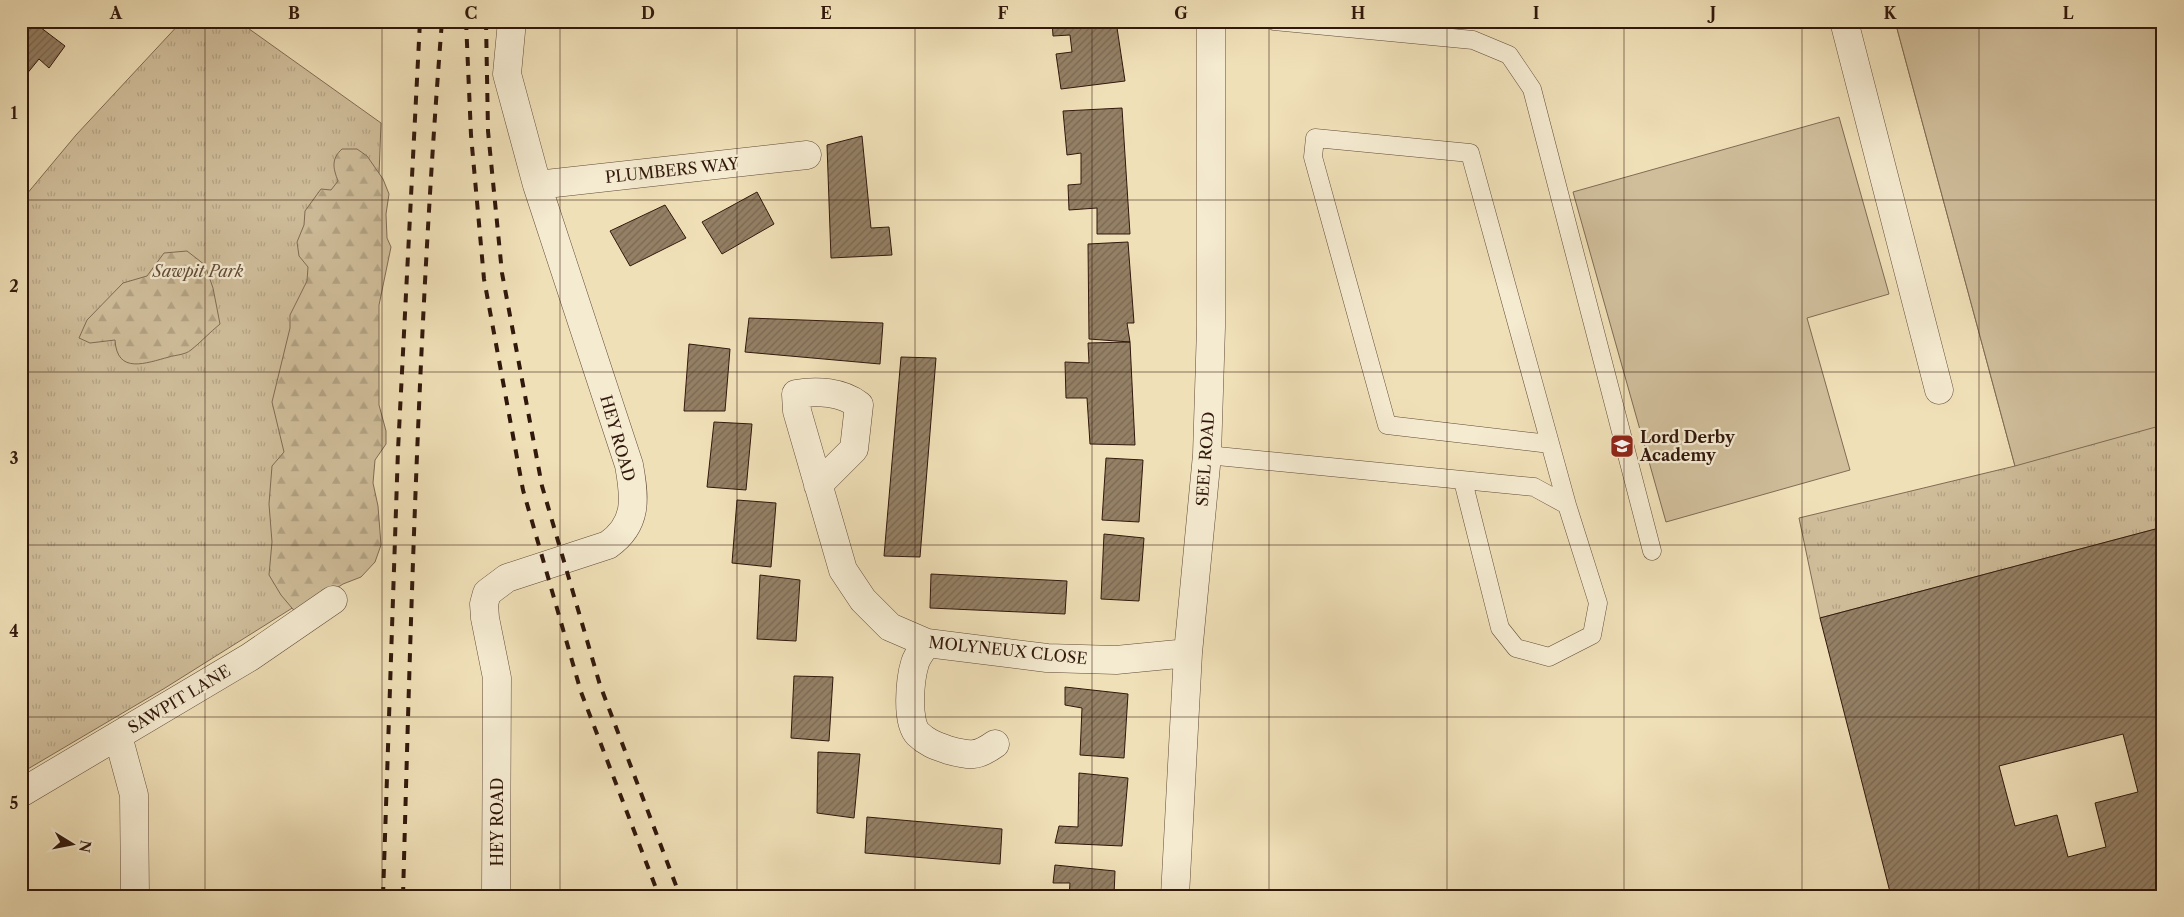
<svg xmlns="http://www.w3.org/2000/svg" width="2184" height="917" font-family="'Libre Caslon Text',serif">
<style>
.grass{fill:url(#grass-tufts);stroke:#806b54}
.forest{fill:url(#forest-firs);stroke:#806b54}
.pitch{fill:#d0be9b;stroke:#806b54}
.building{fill:url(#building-hatch);stroke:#31180c;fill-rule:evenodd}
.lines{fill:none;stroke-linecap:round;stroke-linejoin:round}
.service-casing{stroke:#614a37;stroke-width:19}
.minor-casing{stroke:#614a37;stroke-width:29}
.service{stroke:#f5ebd1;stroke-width:18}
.minor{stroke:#f5ebd1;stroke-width:28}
.rail{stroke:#31180c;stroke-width:4;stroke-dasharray:9 9;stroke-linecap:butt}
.grid{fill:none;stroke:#31180c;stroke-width:1;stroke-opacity:0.55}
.labels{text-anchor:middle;stroke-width:4.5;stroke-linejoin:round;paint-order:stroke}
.street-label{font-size:16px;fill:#31180c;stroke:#f5ebd1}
.park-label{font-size:16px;font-style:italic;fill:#614a37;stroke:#f5ebd1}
.poi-label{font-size:16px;font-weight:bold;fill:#31180c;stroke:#f5ebd1;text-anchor:start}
.neatline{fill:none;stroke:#31180c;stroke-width:2}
.grid-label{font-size:16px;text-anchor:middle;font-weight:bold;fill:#31180c}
</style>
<defs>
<pattern id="grass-tufts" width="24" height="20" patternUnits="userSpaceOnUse" patternTransform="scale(1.25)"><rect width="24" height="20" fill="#d0be9b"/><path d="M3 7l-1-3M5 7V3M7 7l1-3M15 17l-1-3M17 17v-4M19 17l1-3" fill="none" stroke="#b3a384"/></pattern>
<pattern id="forest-firs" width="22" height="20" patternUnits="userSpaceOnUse" patternTransform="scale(1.25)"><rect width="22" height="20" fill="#d0be9b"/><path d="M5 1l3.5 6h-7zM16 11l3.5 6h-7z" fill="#b3a384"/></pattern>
<pattern id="building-hatch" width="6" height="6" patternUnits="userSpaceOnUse" patternTransform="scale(1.25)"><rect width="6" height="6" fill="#948065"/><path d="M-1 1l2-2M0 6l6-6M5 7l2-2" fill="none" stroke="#796852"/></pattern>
</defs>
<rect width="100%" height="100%" fill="#f0e0b8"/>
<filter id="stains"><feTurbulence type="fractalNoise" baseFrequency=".004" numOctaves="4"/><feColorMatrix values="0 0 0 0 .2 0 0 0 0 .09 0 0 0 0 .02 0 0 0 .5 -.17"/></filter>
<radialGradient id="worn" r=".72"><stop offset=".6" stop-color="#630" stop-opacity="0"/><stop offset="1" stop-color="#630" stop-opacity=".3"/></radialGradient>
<!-- grass -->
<path class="grass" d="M 182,21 L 238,21 L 381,123 L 364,563 L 165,688 L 21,773 L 21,201 L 76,135 Z
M 1895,21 L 2163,21 L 2163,527 L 1820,618 L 1799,518 L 2015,466 Z"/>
<!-- forest -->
<path class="forest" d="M 342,149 L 357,149 L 367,156 L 383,179 L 389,194 L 386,214 L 387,238 L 391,247 L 379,305 L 379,405 L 386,431 L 386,444 L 375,460 L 373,483 L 378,506 L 381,545 L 375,562 L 361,577 L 343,584 L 297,614 L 281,595 L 269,575 L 272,542 L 269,504 L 272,466 L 284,452 L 272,402 L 290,328 L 290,315 L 307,281 L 308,267 L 299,256 L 297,242 L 304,225 L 305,211 L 321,189 L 331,190 L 338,181 C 333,168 331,159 342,149 Z
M 187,251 L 205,265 L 213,288 L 220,324 C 210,332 200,343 191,350 C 185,355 175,355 169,357 C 146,363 117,375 115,340 L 90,343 L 79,338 L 87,320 L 123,283 L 147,276 L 164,253 Z"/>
<!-- pitch -->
<path class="pitch" d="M 1895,21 L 2163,21 L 2163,425 L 2015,466 Z
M 1839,117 L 1889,294 L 1807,318 L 1850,470 L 1666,522 L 1573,192 Z"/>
<!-- building -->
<path class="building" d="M 21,21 L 32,21 L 65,46 L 49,68 L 39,59 L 21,81 Z
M 1052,21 L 1116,21 L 1125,81 L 1061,89 L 1056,54 L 1072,52 L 1070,35 L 1053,36 Z
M 1122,108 L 1130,234 L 1097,234 L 1097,208 L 1069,210 L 1068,185 L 1081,184 L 1081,153 L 1067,155 L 1063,111 Z
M 862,136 L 871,228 L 889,227 L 892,255 L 831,258 L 827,145 Z
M 757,192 L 774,224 L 722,254 L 702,222 Z
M 665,205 L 686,238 L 630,266 L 610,231 Z
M 1128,242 L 1134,323 L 1127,323 L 1130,342 L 1089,339 L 1088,244 Z
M 749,318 L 883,323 L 880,364 L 745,352 Z
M 1130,342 L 1135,445 L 1090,444 L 1087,398 L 1066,398 L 1065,362 L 1089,363 L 1088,343 Z
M 689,344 L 730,349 L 725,411 L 684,411 Z
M 901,357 L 936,358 L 920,557 L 884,556 Z
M 714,422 L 752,424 L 746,490 L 707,487 Z
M 1106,458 L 1143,460 L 1139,522 L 1102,520 Z
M 737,500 L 776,503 L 771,567 L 732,563 Z
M 2163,527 L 2163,896 L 1891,896 L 1820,618 ZM 2123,734 L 2138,792 L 2095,803 L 2106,847 L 2068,857 L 2057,815 L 2015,826 L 1999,766 Z
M 1104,534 L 1144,538 L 1139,601 L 1101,599 Z
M 931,574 L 1067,581 L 1065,614 L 930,608 Z
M 760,575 L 800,580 L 796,641 L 757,639 Z
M 794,676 L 833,677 L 829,741 L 791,738 Z
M 1065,687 L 1128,694 L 1124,758 L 1080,755 L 1082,708 L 1065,705 Z
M 818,752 L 860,754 L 854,818 L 817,813 Z
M 1079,773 L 1128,778 L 1122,846 L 1055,843 L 1059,826 L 1078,827 Z
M 867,817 L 1002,829 L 1000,864 L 865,853 Z
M 1055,865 L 1115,871 L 1114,896 L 1069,896 L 1070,883 L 1053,883 Z"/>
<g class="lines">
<!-- service casing -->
<g class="service-casing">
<path id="service" d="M 1274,21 L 1473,40 L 1509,55 L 1532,89 L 1652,551
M 1550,444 L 1387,425 L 1313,157 L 1315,138 L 1470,153 L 1567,505
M 1207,455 L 1534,487 L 1567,505 L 1598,603 L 1592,635 L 1549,657 L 1516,648 L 1500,628 L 1463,481"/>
</g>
<!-- minor casing -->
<g class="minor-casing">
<path id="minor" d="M 1844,21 L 1939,390
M 537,185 L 807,155
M 818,485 L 854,449 L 859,405 C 842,392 817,390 796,394 L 797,411 L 843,570 L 863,600 L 890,627 L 927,643 L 1047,658 L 1116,660 L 1188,653
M 927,643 C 923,649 917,656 915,663 C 910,679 906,722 918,734 C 927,743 937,746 948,750 C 970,756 977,757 995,744
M 118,736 L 134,795 L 135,896
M 21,793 L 250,657 L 333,600
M 496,896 L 497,678 L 485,618 L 484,604 L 487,593 L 507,578 L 608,545 C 638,524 635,498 629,465 L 537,185 L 507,74 L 512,21
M 1175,896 L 1188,653 L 1207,455 L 1211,327 L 1211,21"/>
</g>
<!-- service -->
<use href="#service" class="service"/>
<!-- minor -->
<use href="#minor" class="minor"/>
<!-- rail -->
<path class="rail" d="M 466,21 L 471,135 L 484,279 L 523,490 L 581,692 L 659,896
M 486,21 L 488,131 L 502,273 L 542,486 L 600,685 L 680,896
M 383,896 L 398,450 L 420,21
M 403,896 C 411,604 419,312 442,21"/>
</g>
<!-- grid -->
<path class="grid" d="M 205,21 L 205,896M 382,21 L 382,896M 560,21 L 560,896M 737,21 L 737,896M 915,21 L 915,896M 1092,21 L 1092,896M 1269,21 L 1269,896M 1447,21 L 1447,896M 1624,21 L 1624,896M 1802,21 L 1802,896M 1979,21 L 1979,896M 21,200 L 2163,200M 21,372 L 2163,372M 21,545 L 2163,545M 21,717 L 2163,717"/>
<!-- icons -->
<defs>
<g id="school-square" transform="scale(1.25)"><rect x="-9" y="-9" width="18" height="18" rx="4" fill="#8f2418" stroke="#f5ebd1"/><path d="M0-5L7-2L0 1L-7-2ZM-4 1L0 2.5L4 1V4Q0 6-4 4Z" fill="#fff"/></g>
</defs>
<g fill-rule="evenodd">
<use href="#school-square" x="1622" y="446"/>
</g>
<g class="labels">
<!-- street labels -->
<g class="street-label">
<text transform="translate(672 170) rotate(-6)" y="6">PLUMBERS WAY</text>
<text transform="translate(618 438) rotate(74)" y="6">HEY ROAD</text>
<text transform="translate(1205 459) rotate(-86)" y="6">SEEL ROAD</text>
<text transform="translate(1008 650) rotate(6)" y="6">MOLYNEUX CLOSE</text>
<text transform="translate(179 699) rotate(-31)" y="6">SAWPIT LANE</text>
<text transform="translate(497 822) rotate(-90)" y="6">HEY ROAD</text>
</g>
<!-- park labels -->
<g class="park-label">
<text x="198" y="277">Sawpit Park</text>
</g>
<!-- poi labels -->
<g class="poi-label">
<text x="1640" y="443">Lord Derby<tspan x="1640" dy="18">Academy</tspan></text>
</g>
</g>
<!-- margin -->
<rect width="2184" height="917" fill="none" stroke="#f0e0b8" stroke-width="55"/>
<!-- north arrow -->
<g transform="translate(72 844) rotate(100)" stroke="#f5ebd1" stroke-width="4" paint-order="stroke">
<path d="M0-4L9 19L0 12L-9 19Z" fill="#31180c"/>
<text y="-8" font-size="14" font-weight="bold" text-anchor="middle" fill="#31180c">N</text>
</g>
<rect x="28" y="28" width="2128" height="862" class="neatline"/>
<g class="grid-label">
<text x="116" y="19">A</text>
<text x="294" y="19">B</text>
<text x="471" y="19">C</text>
<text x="648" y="19">D</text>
<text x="826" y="19">E</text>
<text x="1003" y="19">F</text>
<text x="1181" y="19">G</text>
<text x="1358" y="19">H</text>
<text x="1536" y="19">I</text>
<text x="1713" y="19">J</text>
<text x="1890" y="19">K</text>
<text x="2068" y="19">L</text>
<text x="14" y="119">1</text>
<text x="14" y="292">2</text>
<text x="14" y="464">3</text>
<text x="14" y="637">4</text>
<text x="14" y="809">5</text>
</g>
<rect width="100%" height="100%" filter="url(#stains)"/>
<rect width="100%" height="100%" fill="url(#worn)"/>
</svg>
